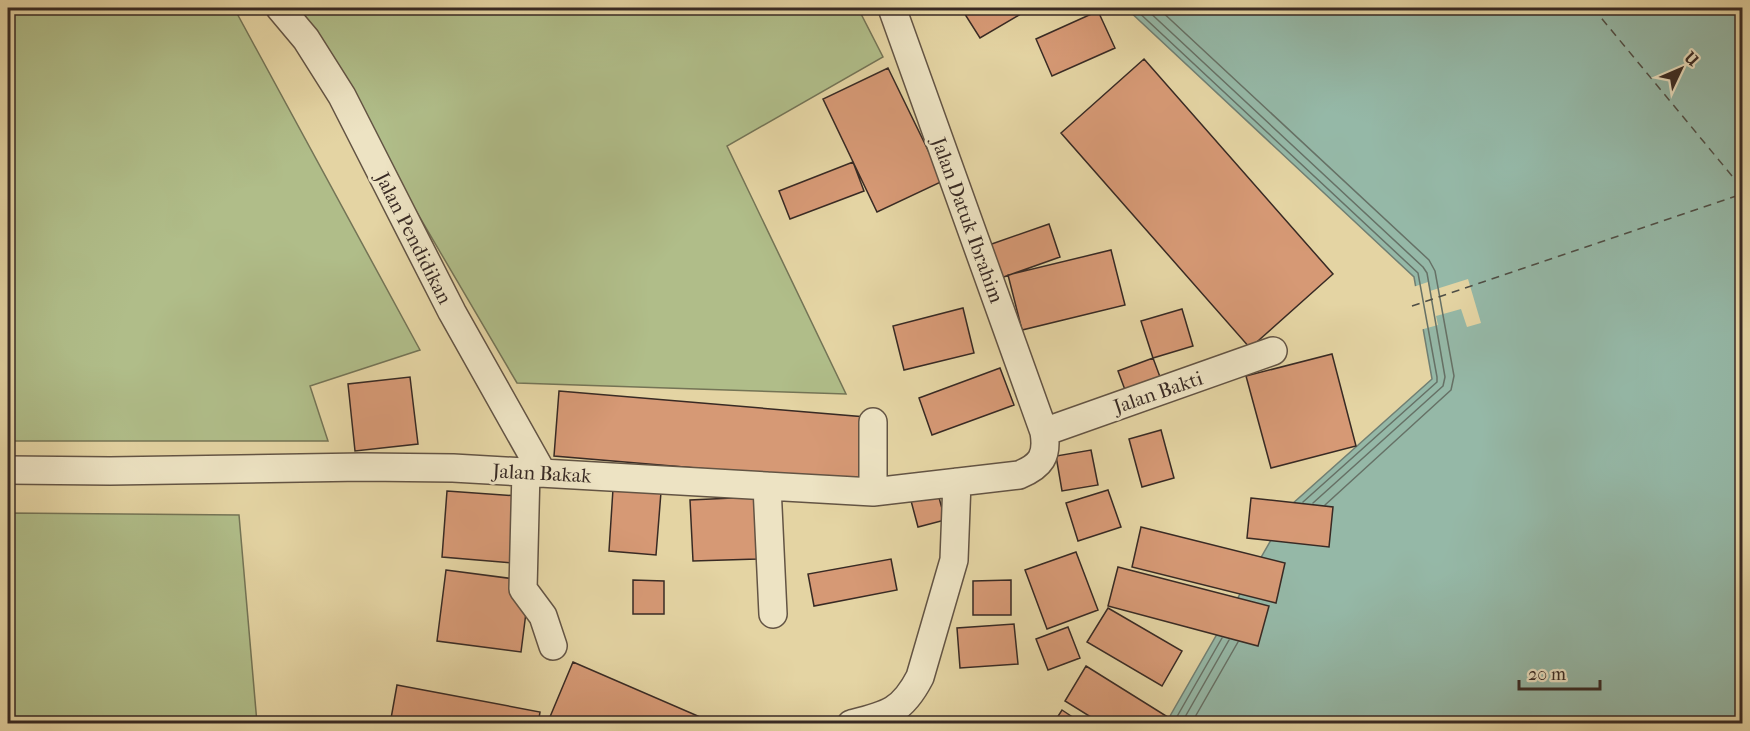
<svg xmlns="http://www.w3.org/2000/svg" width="1750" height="731" font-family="'IM FELL French Canon',serif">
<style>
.green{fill:#b0bd89;stroke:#747456;stroke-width:1.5}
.water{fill:#95b8a7;stroke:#707f73;stroke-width:1.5}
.pier{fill:#e4d4a3}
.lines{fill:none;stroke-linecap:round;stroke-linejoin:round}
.shore{stroke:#667166;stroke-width:1.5}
.ferry{stroke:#4f4e45;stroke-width:1.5;stroke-dasharray:8 6;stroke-linecap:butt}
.building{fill:#d69975;stroke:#382a24;stroke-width:1.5}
.minor-casing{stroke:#635444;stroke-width:30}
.minor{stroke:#ede3c3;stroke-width:27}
.labels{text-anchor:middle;stroke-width:6;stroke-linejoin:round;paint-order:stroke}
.street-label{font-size:20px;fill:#382a24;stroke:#ede3c3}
</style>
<rect width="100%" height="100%" fill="#e4d4a3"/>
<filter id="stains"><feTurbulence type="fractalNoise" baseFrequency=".00333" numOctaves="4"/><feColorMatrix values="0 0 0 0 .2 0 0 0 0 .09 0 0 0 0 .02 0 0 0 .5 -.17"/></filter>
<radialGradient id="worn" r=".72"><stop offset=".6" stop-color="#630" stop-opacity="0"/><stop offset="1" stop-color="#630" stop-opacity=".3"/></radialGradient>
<!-- green -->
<path class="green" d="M 8,8 L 234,8 L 420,350 L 310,386 L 328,441 L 8,441 Z
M 297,8 L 858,8 L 883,57 L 727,146 L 846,394 L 517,383 Z
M 8,513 L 239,515 L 257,723 L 8,723 Z"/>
<!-- water -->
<path class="water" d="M 1126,8 L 1742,8 L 1742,723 L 1166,723 L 1291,505 L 1432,379 L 1414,277 Z"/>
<!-- pier -->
<path class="pier" d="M 1468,279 L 1481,323 L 1467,327 L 1461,309 L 1436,316 L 1438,325 L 1420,330 L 1413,287 L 1428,282 L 1430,291 Z"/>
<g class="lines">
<!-- shore -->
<path class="shore" d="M 1134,8 L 1418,273 L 1437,377 L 1437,382 L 1303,502
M 1145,8 L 1423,267 L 1427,273 L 1445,377 L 1443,386 L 1313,503
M 1158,8 L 1429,260 L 1435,271 L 1454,376 L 1451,390 L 1325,505
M 1175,720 L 1222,638
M 1181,724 L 1229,640
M 1191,724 L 1238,642"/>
<!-- ferry -->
<path class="ferry" d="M 1593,8 L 1742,188
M 1412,306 L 1742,194"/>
</g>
<!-- building -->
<path class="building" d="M 961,8 L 1031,8 L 980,38 Z
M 1098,11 L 1115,48 L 1052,76 L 1036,39 Z
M 1144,59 L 1333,274 L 1250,348 L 1061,133 Z
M 888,68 L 943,181 L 877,212 L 823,99 Z
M 853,162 L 864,191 L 790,219 L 779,191 Z
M 1049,224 L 1060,257 L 998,279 L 986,246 Z
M 1111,250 L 1125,305 L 1022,330 L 1008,275 Z
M 963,308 L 974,353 L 904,370 L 893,326 Z
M 1182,309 L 1193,346 L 1153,358 L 1141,321 Z
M 1332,354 L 1356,446 L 1271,468 L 1246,376 Z
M 1153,358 L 1163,385 L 1128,398 L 1118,371 Z
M 1000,368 L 1014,405 L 932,435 L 919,398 Z
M 410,377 L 418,444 L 355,451 L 348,384 Z
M 559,391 L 866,417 L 862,482 L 554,456 Z
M 1161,430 L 1174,478 L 1142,487 L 1129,439 Z
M 1091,450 L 1098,485 L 1062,491 L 1056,456 Z
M 613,489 L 661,492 L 656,555 L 609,551 Z
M 937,490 L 945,520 L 918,527 L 910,497 Z
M 1108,490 L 1121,527 L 1078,541 L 1066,503 Z
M 447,491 L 518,496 L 512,563 L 442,557 Z
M 754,497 L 757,559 L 693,561 L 690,500 Z
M 1251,498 L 1333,507 L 1329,547 L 1247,538 Z
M 1141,527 L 1285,563 L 1276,603 L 1132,567 Z
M 1076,552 L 1098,610 L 1047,629 L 1025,570 Z
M 891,559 L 897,590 L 814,606 L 808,574 Z
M 1118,567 L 1269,606 L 1258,646 L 1108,606 Z
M 446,570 L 530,581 L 521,652 L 437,641 Z
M 633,580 L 664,581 L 664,614 L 633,614 Z
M 1011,580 L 1011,615 L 973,615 L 973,581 Z
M 1108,608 L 1182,651 L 1162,686 L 1087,642 Z
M 1014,624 L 1018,664 L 960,668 L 957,628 Z
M 1068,627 L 1080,658 L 1048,670 L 1036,639 Z
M 573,662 L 714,723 L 714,724 L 547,724 Z
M 1086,666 L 1179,724 L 1102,724 L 1065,701 Z
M 397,685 L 540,712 L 538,724 L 390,724 Z
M 1062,710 L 1083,724 L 1053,724 Z"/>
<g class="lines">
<!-- minor casing -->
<g class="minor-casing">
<path id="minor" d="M 280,8 L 306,39 L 342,96 L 452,312 L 542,472
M 873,422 L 873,492
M 1044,432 L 1273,351
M 8,470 L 110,471 L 363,467 L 453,468 L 873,492 L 1019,475 C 1041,466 1048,456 1044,432 L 892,8
M 526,471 L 523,589 L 543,616 L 553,646
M 767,486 L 773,614
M 851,724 C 887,715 902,712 920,677 L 954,560 L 957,482"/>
</g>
<!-- minor -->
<use href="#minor" class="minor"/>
</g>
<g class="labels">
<!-- street labels -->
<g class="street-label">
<text transform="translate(968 220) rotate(70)" y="7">Jalan Datuk Ibrahim</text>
<text transform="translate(414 238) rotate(63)" y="7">Jalan Pendidikan</text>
<text transform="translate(1158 392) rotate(-19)" y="7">Jalan Bakti</text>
<text transform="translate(542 473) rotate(3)" y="7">Jalan Bakak</text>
</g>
</g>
<!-- margin -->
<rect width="1750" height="731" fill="none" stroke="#e4d4a3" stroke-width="30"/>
<rect x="9" y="9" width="1732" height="713" fill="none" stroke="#382a24" stroke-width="3"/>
<rect x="15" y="15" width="1720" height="701" fill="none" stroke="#382a24" stroke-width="1.5"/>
<!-- north arrow -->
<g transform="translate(1681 69) rotate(46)" stroke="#ede3c3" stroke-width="4.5" paint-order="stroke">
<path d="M0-4.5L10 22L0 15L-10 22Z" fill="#382a24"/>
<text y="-9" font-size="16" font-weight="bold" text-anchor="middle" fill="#382a24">U</text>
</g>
<!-- scale -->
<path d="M1519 680v9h81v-9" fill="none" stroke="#382a24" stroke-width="3"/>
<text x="1528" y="680" font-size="18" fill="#382a24" stroke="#ede3c3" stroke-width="4.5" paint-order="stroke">20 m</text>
<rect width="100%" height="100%" filter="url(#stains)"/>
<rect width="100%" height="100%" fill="url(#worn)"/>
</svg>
